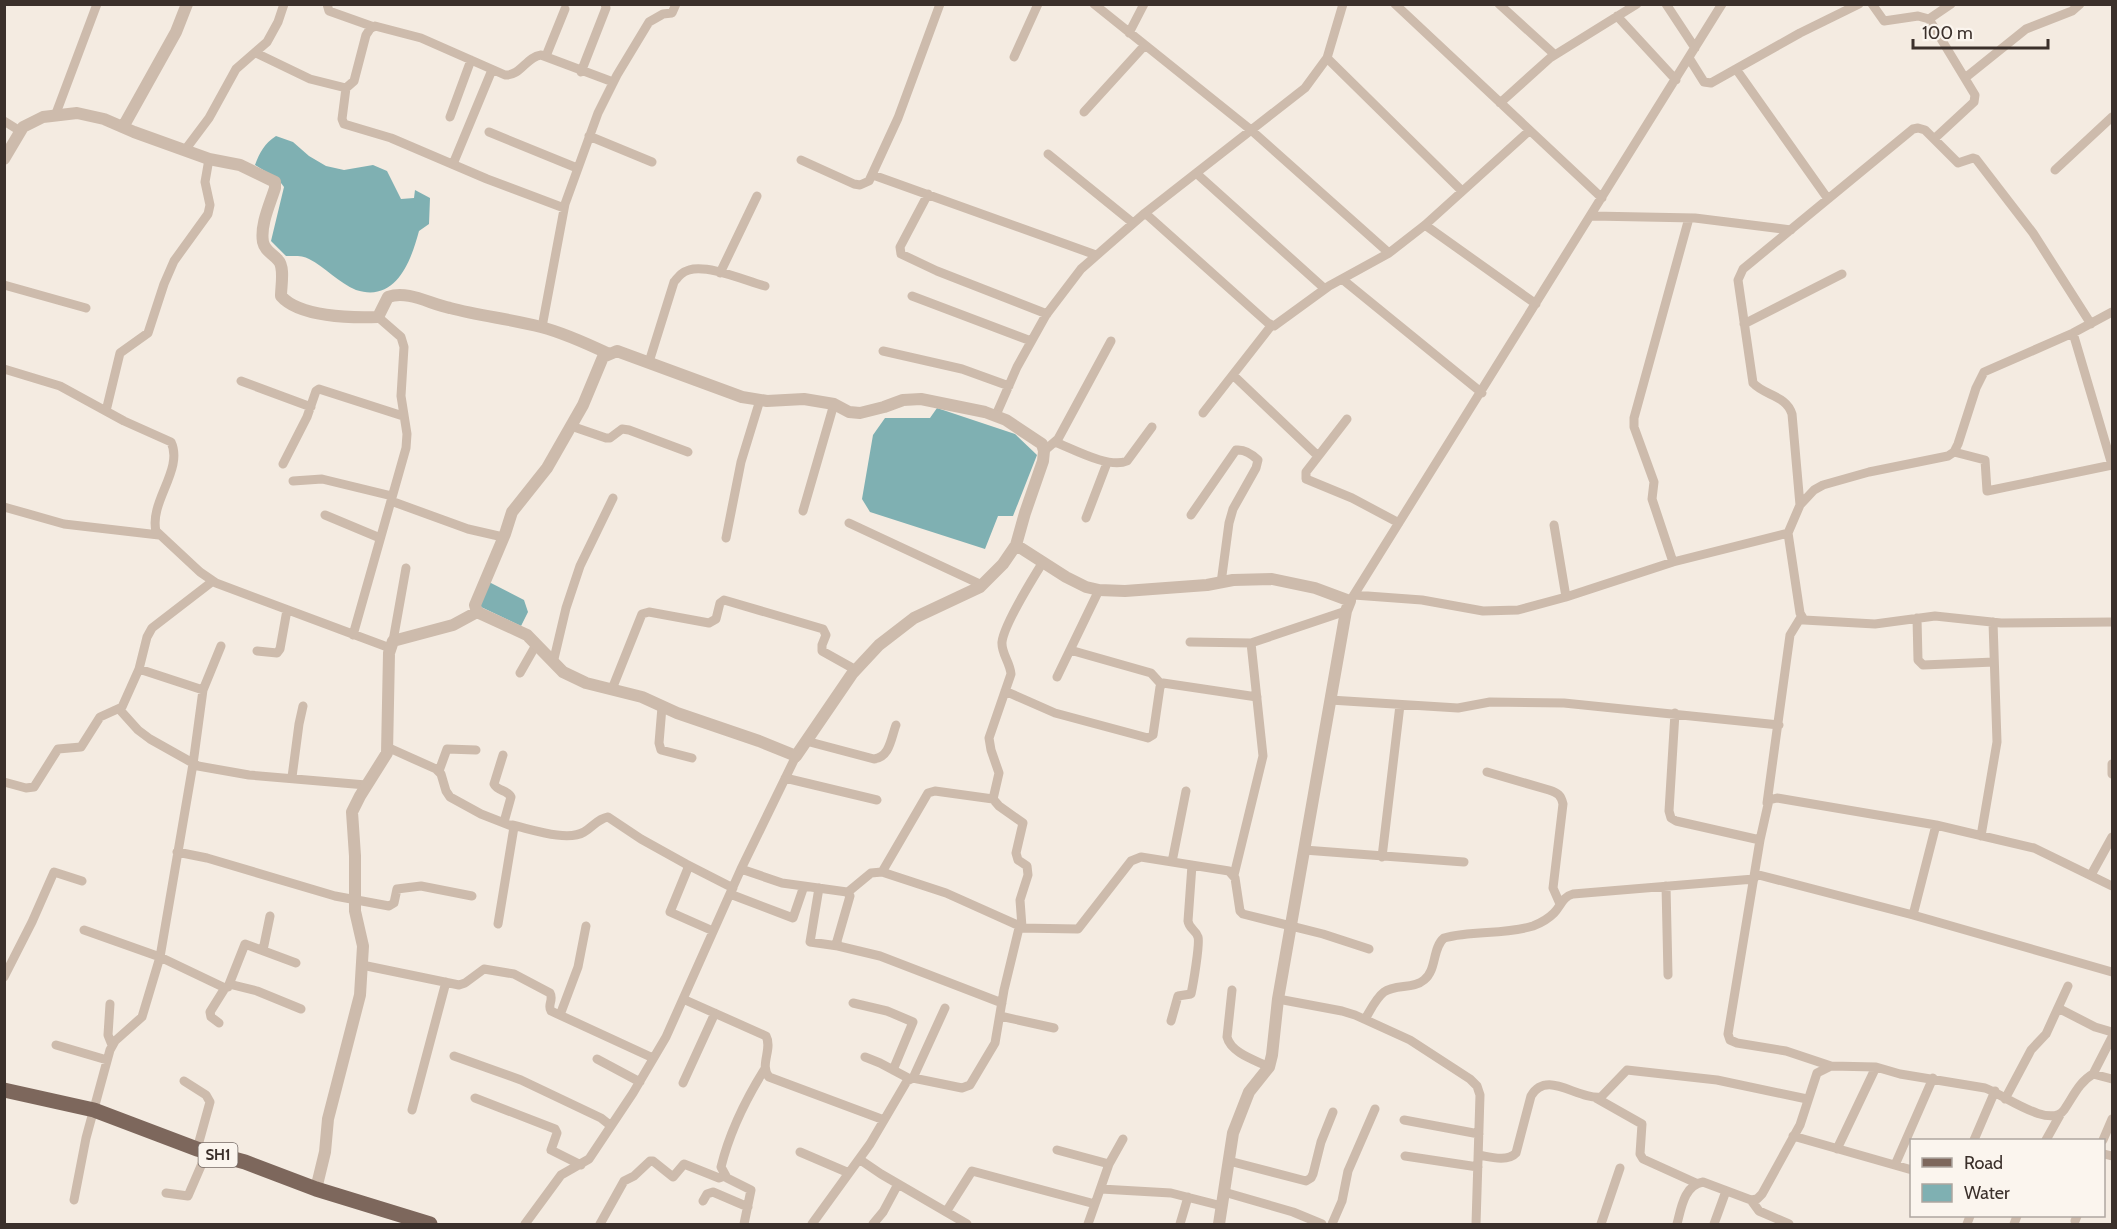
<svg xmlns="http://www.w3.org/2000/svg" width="2117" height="1229" font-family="Cabin,sans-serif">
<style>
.water{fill:#7fb0b2}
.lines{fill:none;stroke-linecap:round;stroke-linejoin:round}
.minor{stroke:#cdbbac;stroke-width:9}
.tertiary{stroke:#cdbbac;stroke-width:12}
.primary{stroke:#7d675c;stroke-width:15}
.labels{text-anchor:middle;stroke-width:6;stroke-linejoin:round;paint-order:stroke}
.shield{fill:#fbf5ee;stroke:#756b66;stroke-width:1.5}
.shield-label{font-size:15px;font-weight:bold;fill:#3b302b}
</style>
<rect width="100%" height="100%" fill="#f4ebe1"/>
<!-- water -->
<path class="water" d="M 276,136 L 293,142 L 309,156 L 326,166 L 344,170 L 373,165 L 387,171 L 401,199 L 414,198 L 415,190 L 430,198 L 429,224 L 419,231 C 411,261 396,303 356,290 C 339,283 325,267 309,259 C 303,255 293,256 286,256 L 271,241 L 284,187 L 278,179 L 255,165 C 260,152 264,144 276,136 Z
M 937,408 L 1015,434 L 1037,455 L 1013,516 L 998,516 L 985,549 L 870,512 L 862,499 L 873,435 L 885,418 L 930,418 Z
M 489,582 L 524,600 L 528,612 L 521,626 L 479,606 Z"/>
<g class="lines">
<!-- minor -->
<path class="minor" d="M 327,4 L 329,11 L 374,27
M 1094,4 L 1251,130 L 1389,253
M 1395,4 L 1602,198
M 1499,4 L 1554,54
M 1666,4 L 1695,48
M 1872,4 L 1884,21 L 1918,16 L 1929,19 L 1975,95 L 1974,102 L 1934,139
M 1617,16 L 1676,80
M 1929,19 L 1951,4
M 1129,33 L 1144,4
M 256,53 L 310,79 L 346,88 L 354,81 L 366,35 L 370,29 L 375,26 L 421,38 L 505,75 C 521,76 526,57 541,55 L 613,82
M 546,56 L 565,9
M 1014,57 L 1038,4
M 1327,58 L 1462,191
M 1689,58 L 1704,82 L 1711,83 L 1800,33 L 1859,4
M 1736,69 L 1828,199
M 581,72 L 606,8 L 605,4
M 1965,78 L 2026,29 L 2072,11 L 2080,4
M 346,88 L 342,119 L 344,124 L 391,138 L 487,179 L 564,208
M 1500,103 L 1550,58 L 1637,4
M 1084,112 L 1145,45
M 55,116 L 97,4
M 450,117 L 471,60
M 4,121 L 20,131
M 489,132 L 577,168
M 589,136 L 652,162
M 185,150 L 209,118 L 236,69 L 267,42 L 278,22 L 284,4
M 1048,154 L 1133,223
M 801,160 L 854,184 L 860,185 L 869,181 L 898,118 L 940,4
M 453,164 L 492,70
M 2055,170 L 2112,117
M 1196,173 L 1325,289
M 873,175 L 1096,255
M 928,194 L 900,247 L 901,254 L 937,271 L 1047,314
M 1145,213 L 1268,323 L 1274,326 L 1329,286 L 1389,253 L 1425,225 L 1529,131
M 1592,216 L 1695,218 L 1791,230
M 1425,225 L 1536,304
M 720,273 L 757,196
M 1342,279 L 1482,393
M 4,285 L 86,308
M 912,296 L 1031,341
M 1744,324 L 1842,274
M 542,327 L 565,204 L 598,113 L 617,75 L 649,22 L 663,14 L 672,13 L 676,4
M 2073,333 L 2112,465
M 883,351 L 962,369 L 1009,386
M 649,362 L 674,282 C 679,276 682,272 689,270 C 708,264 746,281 765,286
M 4,369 L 60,386 L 124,421 L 171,442 C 184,469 149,502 156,531 L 200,572 L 216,583 L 390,648
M 1233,375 L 1318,456
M 241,381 L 311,407
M 106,411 L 120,353 L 148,333 L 164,284 L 174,261 L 208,214 L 210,205 L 205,182 L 209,159
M 1203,413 L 1271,326
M 996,415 L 1017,367 L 1046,315 L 1081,269 L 1145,213 L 1305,88 L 1327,58 L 1343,4
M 1347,419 L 1306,472 L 1306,479 L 1352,498 L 1399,523
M 571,426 L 606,438 L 610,438 L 622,429 L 629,430 L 688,452
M 1055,442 C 1073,449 1109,469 1127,461 L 1152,427
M 1044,451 L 1058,439 L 1111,341
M 1954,452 L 1985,460 L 1987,491 L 2112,465
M 283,464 L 307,417 L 316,391 L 319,389 L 403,416
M 293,481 L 322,479 L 392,496
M 391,501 L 468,529 L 503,537
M 1800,505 L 1792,414 C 1786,395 1765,396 1753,383 L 1738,280 L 1743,269 L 1913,129 L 1918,128 L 1925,130 L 1958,163 L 1973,158 L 1976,159 L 2033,233 L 2091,324
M 4,507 L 64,524 L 159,535
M 803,511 L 834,404
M 325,515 L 380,538
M 1191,515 L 1236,450 C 1245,449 1252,454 1258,460 L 1256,468 L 1233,509 L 1229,523 L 1221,583
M 1086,518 L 1107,463
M 849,523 L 982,585
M 1554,525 L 1566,597
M 1788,533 L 1800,613 L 1804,620 L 1875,624 L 1935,616 L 2001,623 L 2112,622
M 726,538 L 741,462 L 760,400
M 1673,562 L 1652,499 L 1654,482 L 1634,427 L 1634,418 L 1689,218
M 1354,595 L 1422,600 L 1483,611 L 1518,610 L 1566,597 L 1673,562 L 1788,533 L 1800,505 L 1814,490 L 1823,485 L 1869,472 L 1948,456 L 1954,452 L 1958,444 L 1976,388 L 1984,372 L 2073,333 L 2112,312
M 1352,598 L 1722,4
M 1917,618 L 1918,660 L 1923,665 L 1994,662
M 353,635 L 406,448 L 407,434 L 401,396 L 404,347 L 401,337 L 378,317
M 393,641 L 406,568
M 1190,642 L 1251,643 L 1346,611
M 1070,650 L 1151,673 L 1161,684
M 257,651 L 277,653 L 280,649 L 287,610
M 553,663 L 566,608 L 580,566 L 613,498
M 139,669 L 203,690
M 520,673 L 536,645
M 1057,677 L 1099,590
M 612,689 L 642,614 L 649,612 L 709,623 L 716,619 L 720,603 L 724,600 L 823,629 L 826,635 L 822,645 L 822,651 L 856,670
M 1005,691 L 1055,713 L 1148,738 L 1153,735 L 1160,687 L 1163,683 L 1257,697
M 1330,700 L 1458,708 L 1490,702 L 1564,703 L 1779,725
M 662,707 L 659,743 L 661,750 L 692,758
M 120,710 L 138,730 L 150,739 L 198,766 L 249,775 L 366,785
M 1675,713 L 1669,811 L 1671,818 L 1676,821 L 1760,840
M 806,741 L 874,759 C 890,757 891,738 896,725
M 387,747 L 436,769 L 441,774 L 446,791 L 450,797 L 481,814 L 514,827 L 498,924
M 503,755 L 494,784 C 497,791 508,790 511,797 L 504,822
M 2112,764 L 2112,774
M 439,771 L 447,749 L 476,750
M 1487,772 L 1549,790 C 1558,793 1561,795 1563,804 L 1553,888 L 1560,904
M 292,777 L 299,724 L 303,706
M 785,778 L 877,800
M 4,782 L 26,788 L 34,787 L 58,749 L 81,747 L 100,717 L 122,707 L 139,669 L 147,637 L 152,628 L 213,581
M 1767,803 L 1790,635 L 1801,617
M 512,825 C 531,829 567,842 584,832 C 593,827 597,819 608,817 L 641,839 L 686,864 L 688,868 L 670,912 L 713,931
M 1981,836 L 1997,742 L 1993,622
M 1304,850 L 1464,862
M 177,852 L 207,858 L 335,896 L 389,906 L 394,903 L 397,889 L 421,886 L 472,896
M 1382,857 L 1400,705
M 1172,862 L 1186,791
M 686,864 L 733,888
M 741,869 L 782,883 L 847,892 L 850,896 L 837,941 L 838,946 L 880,956 L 1002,1003
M 882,872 L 928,793 L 935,791 L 993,799
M 1755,874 L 1913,915 L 2112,972
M 1234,875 L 1263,756 L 1251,643
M 2091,875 L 2112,837
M 1666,886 L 1668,975
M 819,888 L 810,942 L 838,946
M 848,892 L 871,873 L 882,872 L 946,893 L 1022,927
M 730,894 L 793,918 L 804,886
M 1913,915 L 1936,825
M 1022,927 L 1020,900 L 1028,875 L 1027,866 L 1018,860 L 1016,853 L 1023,823 L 999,806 L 993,799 L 999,773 L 991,750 L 989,738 L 1011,674 C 1010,662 1001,653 1002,642 C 1004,625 1033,578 1043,562
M 84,930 L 160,957 L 225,988 L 228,987 L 245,944 L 296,963
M 263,950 L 270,916
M 362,965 L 459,985 L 465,983 L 484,969 L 514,974 L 550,993 C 554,1000 547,1005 551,1011 L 653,1058
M 4,977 L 32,922 L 54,872 L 82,881
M 229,984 L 257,991 L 301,1009
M 1232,990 L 1227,1037 C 1231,1053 1255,1060 1269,1067
M 683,999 L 766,1036 C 773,1049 759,1065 769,1077 L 884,1120
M 1278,999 L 1342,1011 L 1355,1015 L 1410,1040 L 1470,1079 L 1477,1086 L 1480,1095 L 1476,1224
M 853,1003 L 887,1011 L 913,1022 L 893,1070
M 110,1004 L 108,1035 L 112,1045
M 2058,1008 L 2095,1027 L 2112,1032
M 560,1015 L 578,967 L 586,926
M 1000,1016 L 1054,1028
M 1365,1019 C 1370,1011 1376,998 1384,992 C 1395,984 1414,989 1424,980 C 1437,970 1432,948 1444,938 C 1473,930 1504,935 1533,926 C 1541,923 1548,919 1554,913 C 1561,906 1562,897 1573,894 L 1754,879
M 1171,1021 L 1178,996 L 1191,994 C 1193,985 1200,944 1198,937 C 1196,930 1189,929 1188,921 L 1192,865
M 219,1023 L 211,1017 L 210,1012 L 225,988
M 56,1045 L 107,1060
M 454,1056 L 521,1080 L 601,1118 L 611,1126
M 865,1057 L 880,1063 L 910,1079
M 597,1059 L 640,1082
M 1831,1066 L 1786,1051 L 1737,1043 L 1730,1040 L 1728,1034 L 1760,840 L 1769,800 L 1777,798 L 1936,825 L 2034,848 L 2112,886
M 2093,1074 L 2112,1037
M 913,1078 L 945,1008
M 184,1081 L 206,1095 L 210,1102 L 197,1149
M 683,1083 L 715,1013
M 475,1098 L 555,1129 L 557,1133 L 551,1150 L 581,1165
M 1596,1098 L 1642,1124 L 1640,1154 L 1643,1159 L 1696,1183
M 2005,1099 L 2031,1050 L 2046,1034 L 2068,986
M 412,1110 L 446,982
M 1404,1120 L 1479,1134
M 1793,1136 L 1912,1170
M 1974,1140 L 1995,1091
M 2046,1140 L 2060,1115
M 2103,1140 L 2112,1119
M 1837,1149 L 1876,1067
M 1057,1150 L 1109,1164
M 800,1152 L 849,1173
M 2104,1154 L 2112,1156
M 1479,1155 C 1490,1157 1508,1162 1516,1153 L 1531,1096 C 1547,1069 1577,1100 1601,1097 L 1627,1070 L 1717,1080 L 1807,1099
M 1405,1156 L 1478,1167
M 859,1159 L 881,1174 L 967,1224
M 1229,1161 L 1306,1181 L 1311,1178 L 1313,1174 L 1321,1142 L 1333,1112
M 1895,1165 L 1933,1078
M 1101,1189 L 1171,1193 L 1222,1206
M 1224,1192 L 1293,1212 L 1322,1224
M 166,1193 L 188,1196 L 207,1152
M 74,1200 L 86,1138 L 110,1050 L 115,1041 L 142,1017 L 160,957 L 193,764 L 203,690 L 221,646
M 1751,1200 L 1759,1211 L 1789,1224
M 703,1201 L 707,1194 L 713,1192 L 748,1207
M 946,1212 L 972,1171 L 1095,1204
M 2075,1221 L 2077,1216
M 525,1224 L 561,1175 L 589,1159 L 633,1093 L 666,1037 L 741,869 L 796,756
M 600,1224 L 624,1181 L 634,1176 L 650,1161 L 653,1161 L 673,1177 L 684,1164 L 719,1178 L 725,1176
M 744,1224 L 751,1190 L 727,1178 L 721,1167 C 729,1134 746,1099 764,1070
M 812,1224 L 870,1144 L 907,1081 L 913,1078 L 962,1088 L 970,1085 L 995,1043 L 1004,990 L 1019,928 L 1078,929 L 1131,861 L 1141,857 L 1229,871 L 1235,878 L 1240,911 L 1243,914 L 1323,934 L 1369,949
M 873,1224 L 883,1212 L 898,1184
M 1088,1224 L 1109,1164 L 1123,1139
M 1180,1224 L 1188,1197
M 1332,1224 L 1342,1201 L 1348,1171 L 1375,1109
M 1601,1224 L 1620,1168
M 1677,1224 C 1681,1209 1684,1185 1703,1182 L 1751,1200 L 1757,1199 L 1762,1194 L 1800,1125 L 1817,1073 L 1831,1066 L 1876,1067 L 1900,1074 L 1985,1088 C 2001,1093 2050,1130 2064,1110 C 2073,1097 2079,1082 2093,1074 L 2112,1079
M 1714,1224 L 1726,1191
M 1967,1224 L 1970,1216
M 2014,1224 L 2017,1216"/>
<!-- tertiary -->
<path class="tertiary" d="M 123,127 L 176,32 L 187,4
M 4,159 L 23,127 L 43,117 L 77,113 L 104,119 L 134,132 L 209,159 L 240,165 L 275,182 L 275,188 C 270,204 260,225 263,242 C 265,251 272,253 278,260 C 285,267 281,286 281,296 C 299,317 351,318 378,317 L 388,297 C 408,290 430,304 450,308 C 480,316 511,319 541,327 C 564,333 588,344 609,354
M 477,612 L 475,605 L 505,534 L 512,512 L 547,468 L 583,405 L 603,357 L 617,351 L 742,397 L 767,401 L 804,399 L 834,404 L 849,412 L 860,413 L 884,407 L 903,400 L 921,399 L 985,412 L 1006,420 L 1042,444 L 1044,451 L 1043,461 L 1025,513 L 1016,545 L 1066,577 L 1086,587 L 1099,590 L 1125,591 L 1207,585 L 1233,580 L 1272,579 L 1315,588 L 1350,601 L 1346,611 L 1278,999 L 1272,1055 L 1269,1067 L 1249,1092 L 1233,1133 L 1219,1224
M 316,1189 L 325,1152 L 328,1119 L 360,995 L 363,946 L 355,911 L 355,856 L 352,812 L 360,796 L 387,753 L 389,653 L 393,641 L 453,625 L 477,612 L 527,635 L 563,672 L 586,683 L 642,697 L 677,713 L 759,741 L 796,756 L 852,674 L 879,645 L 914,618 L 980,587 L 1003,564 L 1016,545"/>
<!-- primary -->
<path class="primary" d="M 4,1090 L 94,1110 L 197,1149 L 245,1162 L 316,1189 L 430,1224"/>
</g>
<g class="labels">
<!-- shield labels -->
<rect class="shield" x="198.5" y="1143" width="39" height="24" rx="4.5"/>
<g class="shield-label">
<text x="218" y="1160">SH1</text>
</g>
</g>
<!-- border -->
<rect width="2117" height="1229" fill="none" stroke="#3b302b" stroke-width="12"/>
<!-- legend -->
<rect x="1910" y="1139" width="195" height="78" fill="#fbf5ee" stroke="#aea6a0" stroke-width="1.5"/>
<rect x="1922" y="1158" width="30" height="9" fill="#7d675c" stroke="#aea6a0" stroke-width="1.5"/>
<text x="1964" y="1169" font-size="18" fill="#3b302b">Road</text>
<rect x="1922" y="1184" width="30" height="18" fill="#7fb0b2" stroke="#aea6a0" stroke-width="1.5"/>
<text x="1964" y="1199" font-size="18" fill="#3b302b">Water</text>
<!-- scale -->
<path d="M1913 39v9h135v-9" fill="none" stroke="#3b302b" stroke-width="3"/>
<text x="1922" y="39" font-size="18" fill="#3b302b" stroke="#fbf5ee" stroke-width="4.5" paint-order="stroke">100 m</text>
</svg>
